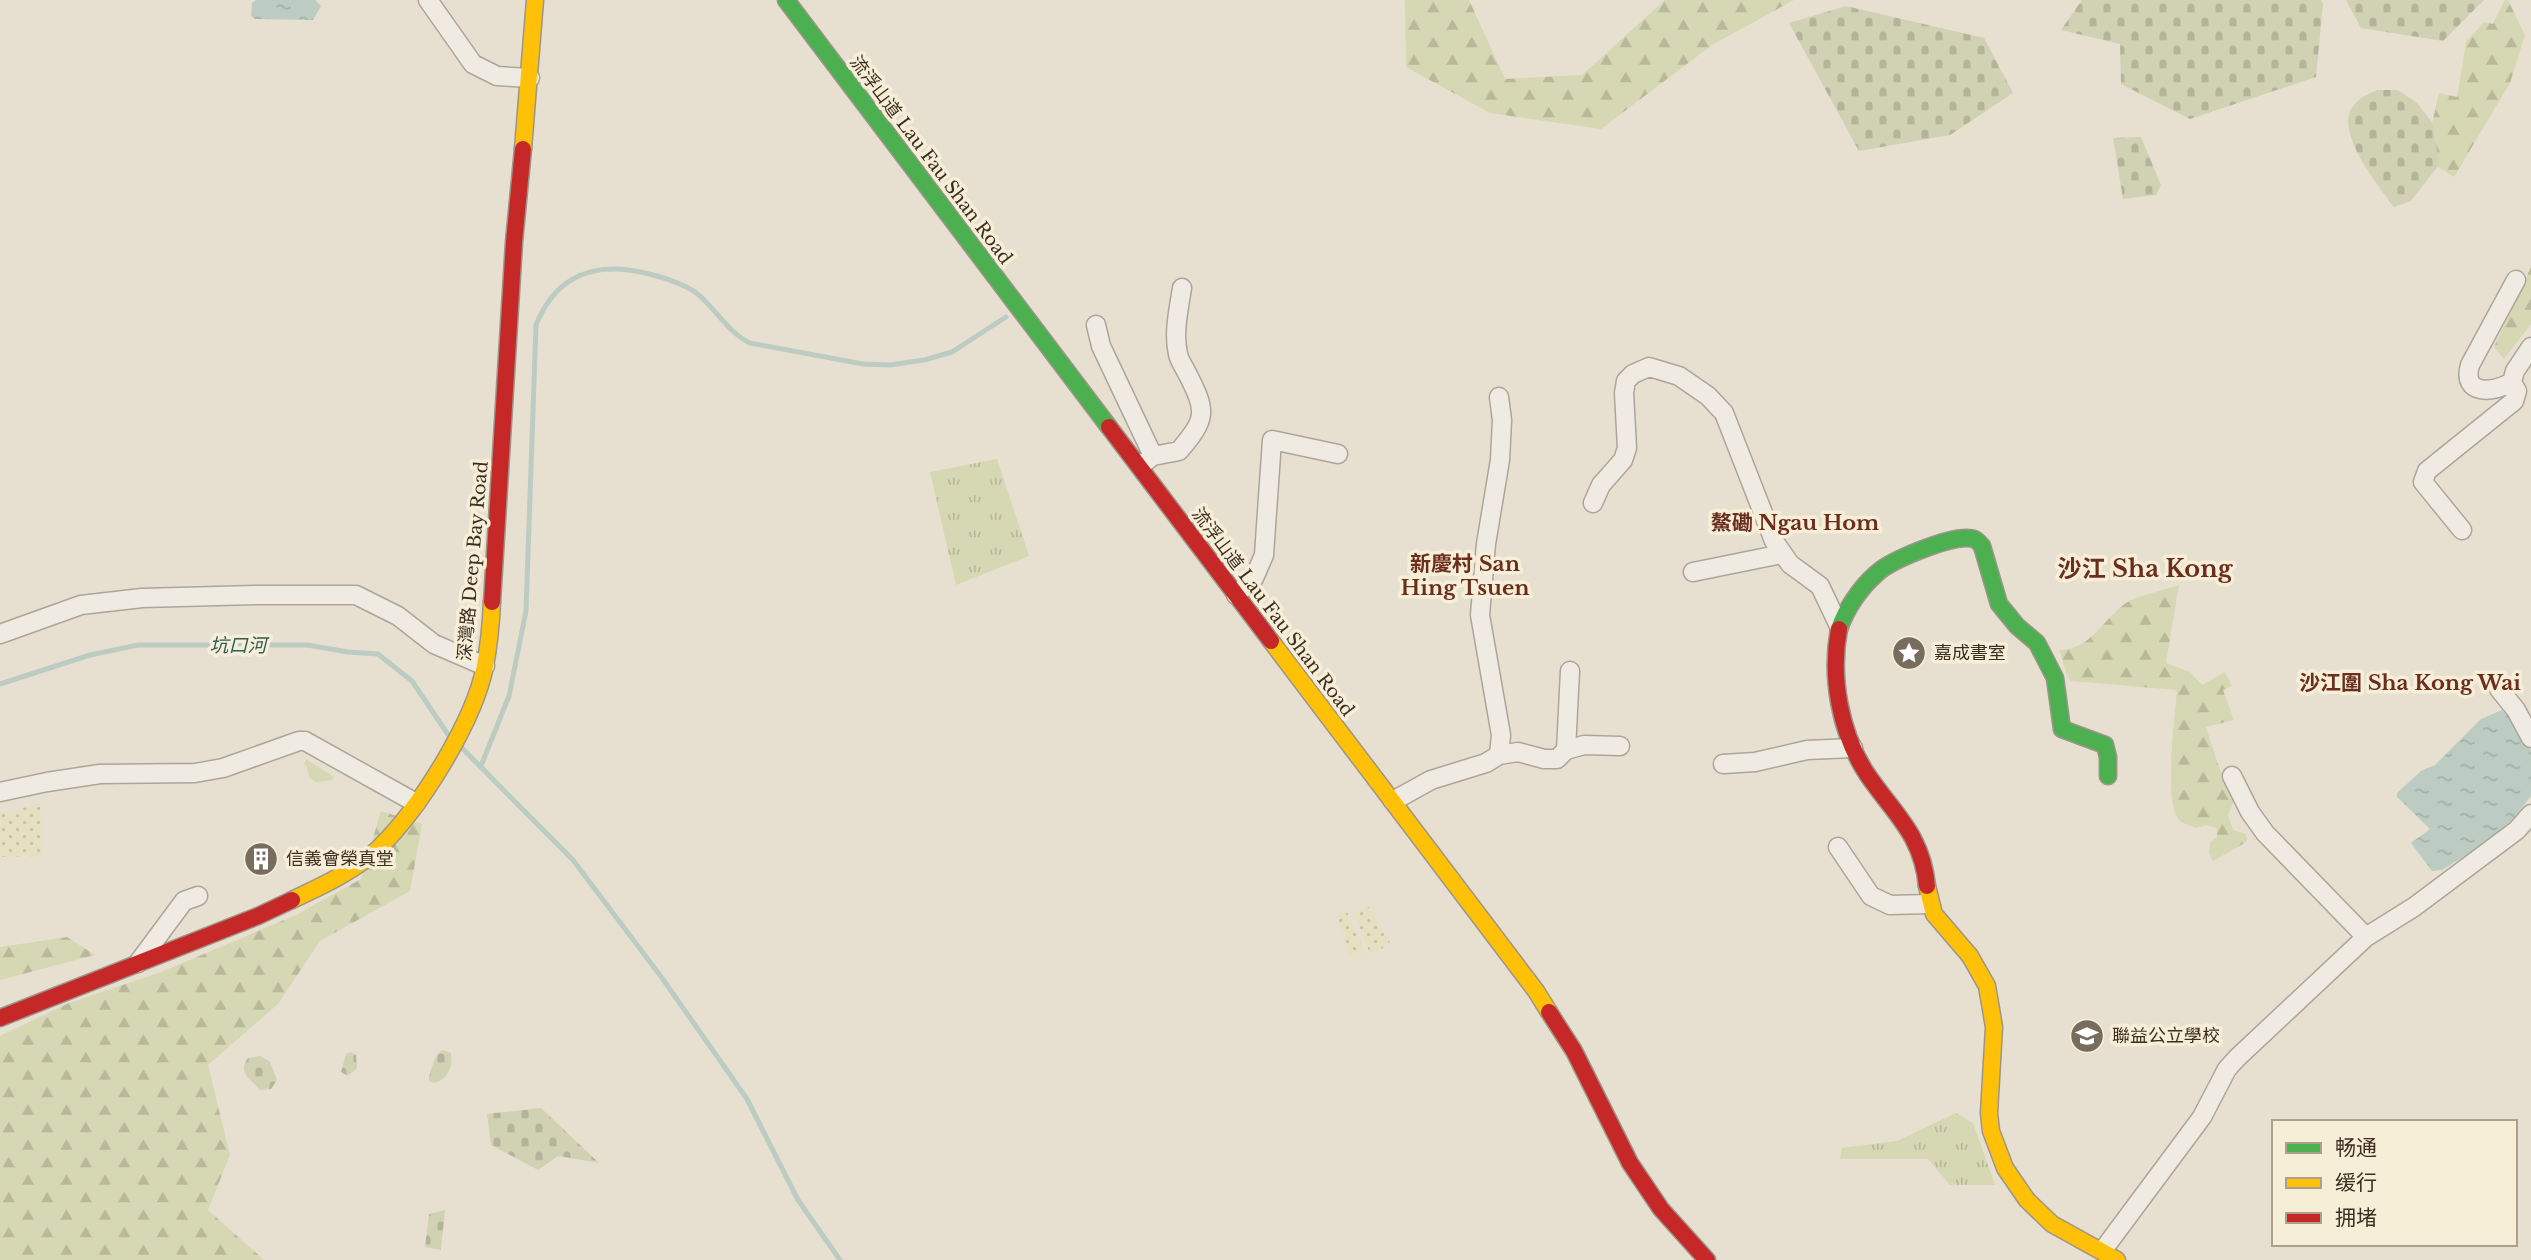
<svg xmlns="http://www.w3.org/2000/svg" width="2531" height="1260" font-family="'Libre Baskerville','Noto Sans SC',serif">
<style>
.farmland{fill:url(#farmland-dots)}
.grass{fill:url(#grass-tufts)}
.forest{fill:url(#forest-firs)}
.cemetery{fill:url(#cemetery-stones)}
.green{fill:#d6d7b3}
.water{fill:url(#water-ripples)}
.lines{fill:none;stroke-linecap:round;stroke-linejoin:round}
.stream{stroke:#bcccc2;stroke-width:5}
.street-casing{stroke:#ada599;stroke-width:21}
.fast-casing{stroke:#9c958a;stroke-width:19}
.slow-casing{stroke:#9c958a;stroke-width:19}
.jam-casing{stroke:#9c958a;stroke-width:19}
.street{stroke:#efebe3;stroke-width:18}
.fast{stroke:#4caf50;stroke-width:16}
.slow{stroke:#ffc107;stroke-width:16}
.jam{stroke:#c62828;stroke-width:16}
.labels{text-anchor:middle;stroke-width:7;stroke-linejoin:round;paint-order:stroke}
.street-label{font-size:18px;fill:#3d2e20;stroke:#f7eed8}
.poi-label{font-size:18px;fill:#3d2e20;stroke:#f7eed8;text-anchor:start}
.water-label{font-size:19px;font-style:italic;fill:#2f5d5a;stroke:#f7eed8}
.quarter-label{font-size:21px;font-weight:bold;fill:#6b2e1e;stroke:#f7eed8}
.district-label{font-size:24px;font-weight:bold;fill:#6b2e1e;stroke:#f7eed8}
</style>
<defs>
<pattern id="farmland-dots" width="8" height="8" patternUnits="userSpaceOnUse" patternTransform="scale(1.75)"><rect width="8" height="8" fill="#e6dfc2"/><path d="M2 2h.1M6 6h.1" fill="none" stroke="#c6c0a6" stroke-width="1.8" stroke-linecap="round"/></pattern>
<pattern id="grass-tufts" width="24" height="20" patternUnits="userSpaceOnUse" patternTransform="scale(1.75)"><rect width="24" height="20" fill="#d6d7b3"/><path d="M3 7l-1-3M5 7V3M7 7l1-3M15 17l-1-3M17 17v-4M19 17l1-3" fill="none" stroke="#b9b99a"/></pattern>
<pattern id="forest-firs" width="22" height="20" patternUnits="userSpaceOnUse" patternTransform="scale(1.75)"><rect width="22" height="20" fill="#d6d7b3"/><path d="M5 1l3.5 6h-7zM16 11l3.5 6h-7z" fill="#b9b99a"/></pattern>
<pattern id="cemetery-stones" width="16" height="16" patternUnits="userSpaceOnUse" patternTransform="scale(1.75)"><rect width="16" height="16" fill="#d1d1b3"/><path d="M2 7V4a2 2 0 0 1 4 0v3zM10 15v-3a2 2 0 0 1 4 0v3z" fill="#b4b49a"/></pattern>
<pattern id="water-ripples" width="26" height="14" patternUnits="userSpaceOnUse" patternTransform="scale(1.75)"><rect width="26" height="14" fill="#bcccc2"/><path d="M2 4q2-2 4 0t4 0M15 11q2-2 4 0t4 0" fill="none" stroke="#a2b0a6"/></pattern>
</defs>
<rect width="100%" height="100%" fill="#e7e0d1"/>
<!-- farmland -->
<path class="farmland" d="M 40,803 L 43,856 L 0,857 L 0,812 L 10,812 Z
M 1369,907 L 1391,945 L 1370,953 L 1353,911 Z
M 1347,912 L 1365,952 L 1350,959 L 1337,915 Z"/>
<!-- grass -->
<path class="grass" d="M 997,459 L 1029,556 L 956,585 L 930,472 Z
M 1956,1113 L 1973,1123 L 1995,1185 L 1950,1185 L 1928,1159 L 1840,1159 L 1842,1148 L 1897,1141 Z"/>
<!-- forest -->
<path class="forest" d="M 1405,0 L 1469,0 L 1505,79 L 1582,75 L 1665,0 L 1794,0 L 1712,45 L 1601,129 L 1490,113 L 1406,67 Z
M 2505,0 L 2508,0 L 2525,35 L 2510,83 L 2454,177 L 2424,158 L 2439,93 L 2457,97 L 2466,42 L 2484,22 L 2493,24 Z
M 2531,267 L 2531,324 L 2504,359 L 2494,347 Z
M 2179,585 L 2166,663 L 2190,672 L 2202,685 L 2225,672 L 2232,686 L 2223,690 L 2234,720 L 2206,727 L 2219,767 L 2234,801 L 2228,815 L 2233,830 L 2246,834 L 2247,840 L 2245,843 L 2213,861 L 2209,853 L 2210,842 L 2217,837 L 2217,828 L 2206,825 L 2196,828 C 2192,826 2184,824 2180,821 C 2163,806 2175,715 2177,690 L 2071,681 C 2064,671 2064,661 2059,650 C 2091,650 2102,620 2126,603 C 2140,594 2163,591 2179,585 Z
M 381,811 L 422,824 L 410,891 L 320,941 L 278,1004 L 208,1065 L 230,1155 L 208,1210 L 264,1260 L 0,1260 L 0,1036 L 69,1003 L 161,972 L 296,915 L 361,879 Z
M 67,937 L 95,955 L 0,980 L 0,947 Z"/>
<!-- cemetery -->
<path class="cemetery" d="M 2082,0 L 2321,0 L 2323,3 L 2316,77 L 2190,119 L 2121,84 L 2120,44 L 2061,30 Z
M 2346,0 L 2484,0 L 2443,41 L 2361,28 Z
M 1846,6 L 1984,38 L 2013,93 L 1950,135 L 1859,151 L 1789,23 Z
M 2377,90 L 2398,90 L 2417,103 L 2432,122 L 2439,165 L 2411,201 L 2394,207 C 2378,185 2327,125 2358,101 C 2363,96 2371,93 2377,90 Z
M 2141,137 L 2161,185 L 2156,195 L 2123,199 L 2113,138 Z
M 442,1050 L 451,1053 C 453,1066 449,1078 435,1083 L 429,1081 C 429,1073 435,1055 442,1050 Z
M 351,1052 L 356,1055 L 357,1068 L 348,1076 L 341,1072 L 346,1054 Z
M 261,1056 L 270,1062 L 277,1080 L 271,1089 L 260,1090 C 251,1079 237,1073 248,1058 Z
M 541,1108 L 599,1163 L 558,1156 L 538,1170 L 491,1145 L 487,1114 Z
M 445,1210 L 441,1250 L 425,1247 L 429,1214 Z"/>
<!-- green -->
<path class="green" d="M 306,759 L 334,777 L 333,780 L 316,782 L 309,777 L 307,767 L 304,764 Z"/>
<!-- water -->
<path class="water" d="M 256,0 L 315,0 L 321,6 L 313,20 L 255,19 L 251,16 L 252,3 Z
M 2502,710 L 2519,726 L 2531,751 L 2531,796 L 2513,819 L 2484,844 L 2442,870 L 2432,871 L 2411,843 L 2430,829 L 2397,797 L 2397,793 L 2421,771 L 2435,765 L 2481,719 Z"/>
<g class="lines">
<!-- stream -->
<path class="stream" d="M 0,684 L 90,655 L 138,645 L 307,645 L 348,652 L 378,654 L 412,681 L 449,736
M 459,745 L 573,860 L 662,978 L 747,1099 L 798,1200 L 840,1260
M 481,766 L 509,696 L 526,611 L 536,325 C 556,275 595,261 645,273 C 662,277 680,282 695,292 C 715,307 727,332 750,343 L 863,364 L 890,365 L 924,360 L 952,352 L 1006,317"/>
<!-- street casing -->
<g class="street-casing">
<path id="street" d="M 428,0 L 473,64 L 497,76 L 530,78
M 2516,280 L 2470,365 C 2461,396 2494,393 2512,382 L 2515,371 L 2531,347
M 1096,325 L 1101,346 L 1153,456 L 1145,462
M 1153,456 L 1179,451 C 1207,418 1207,412 1187,373 C 1184,367 1179,360 1178,354 C 1173,333 1179,308 1182,288
M 1593,503 L 1601,485 L 1623,460 L 1627,448 L 1624,393 L 1626,381 L 1633,374 L 1649,367 L 1679,376 L 1708,396 L 1724,413 L 1774,541 L 1790,564 L 1820,586 L 1839,626
M 2462,530 L 2423,482 L 2427,471 L 2514,401 L 2517,391 L 2512,382
M 1693,572 L 1782,554
M 1236,595 L 1254,578 L 1264,555 L 1272,440 L 1338,454
M 0,634 L 81,605 L 142,598 L 255,595 L 356,595 L 398,616 L 434,644 L 485,666
M 2499,689 L 2516,710 L 2531,738
M 1566,750 L 1584,745 L 1620,746
M 1499,755 L 1518,752 L 1544,759 L 1557,759 L 1566,750 L 1570,671
M 1723,764 L 1755,762 L 1807,750 L 1853,748
M 2232,776 L 2250,812 L 2265,833 L 2366,937
M 0,792 L 47,782 L 100,774 L 195,773 L 223,768 L 299,741 L 305,741 L 416,803
M 1393,801 L 1431,780 L 1486,763 L 1499,755 L 1501,735 L 1480,615 L 1486,544 L 1500,460 L 1502,420 L 1499,397
M 1838,847 L 1871,896 L 1890,905 L 1929,904
M 138,963 L 184,901 L 198,896
M 2103,1250 L 2202,1117 L 2227,1069 L 2237,1058 L 2366,937 L 2414,907 L 2517,830 L 2531,814"/>
</g>
<!-- fast casing -->
<g class="fast-casing">
<path id="fast" d="M 786,0 L 1109,427
M 1839,629 C 1846,609 1860,588 1876,574 C 1890,560 1948,537 1968,538 C 1975,538 1978,541 1982,546 L 1999,604 L 2017,626 L 2037,643 L 2055,678 L 2062,729 L 2105,745 L 2108,757 L 2108,776"/>
</g>
<!-- slow casing -->
<g class="slow-casing">
<path id="slow" d="M 523,149 L 535,0
M 1271,641 L 1536,991 L 1549,1012
M 1927,886 L 1934,914 L 1970,956 L 1987,986 L 1994,1027 L 1989,1113 L 1991,1131 L 2005,1168 L 2027,1200 L 2052,1224 L 2117,1260
M 292,900 C 322,886 355,871 379,848 C 420,808 474,722 485,666 C 489,645 491,623 492,602"/>
</g>
<!-- jam casing -->
<g class="jam-casing">
<path id="jam" d="M 1109,427 L 1271,641
M 492,602 L 514,242 L 523,149
M 1839,629 C 1830,677 1840,733 1867,774 C 1894,814 1922,834 1927,886
M 1549,1012 L 1574,1051 L 1630,1163 L 1661,1209 L 1707,1260
M 0,1018 L 258,916 L 292,900"/>
</g>
<!-- street -->
<use href="#street" class="street"/>
<!-- fast -->
<use href="#fast" class="fast"/>
<!-- slow -->
<use href="#slow" class="slow"/>
<!-- jam -->
<use href="#jam" class="jam"/>
</g>
<!-- icons -->
<defs>
<g id="sight-disc" transform="scale(1.75)"><circle r="9.5" fill="#786c5e" stroke="#f7eed8"/><path d="M0-6L1.8-2.2L6-1.7L2.9 1.2L3.7 5.4L0 3.3L-3.7 5.4L-2.9 1.2L-6-1.7L-1.8-2.2Z" fill="#fff"/></g>
<g id="building-disc" transform="scale(1.75)"><circle r="9.5" fill="#786c5e" stroke="#f7eed8"/><path d="M-4-6H4V6H1V3H-1V6H-4ZM-2.5-4.3h1.7v1.8h-1.7ZM.8-4.3h1.7v1.8H.8ZM-2.5-1h1.7V.8h-1.7ZM.8-1h1.7V.8H.8Z" fill="#fff"/></g>
<g id="school-disc" transform="scale(1.75)"><circle r="9.5" fill="#786c5e" stroke="#f7eed8"/><path d="M0-5L7-2L0 1L-7-2ZM-4 1L0 2.5L4 1V4Q0 6-4 4Z" fill="#fff"/></g>
</defs>
<g fill-rule="evenodd">
<use href="#sight-disc" x="1909" y="653"/>
<use href="#building-disc" x="261" y="859"/>
<use href="#school-disc" x="2087" y="1036"/>
</g>
<g class="labels">
<!-- street labels -->
<g class="street-label">
<text transform="translate(931 160) rotate(53)" y="6">流浮山道 Lau Fau Shan Road</text>
<text transform="translate(473 561) rotate(-85)" y="6">深灣路 Deep Bay Road</text>
<text transform="translate(1273 612) rotate(53)" y="6">流浮山道 Lau Fau Shan Road</text>
</g>
<!-- poi labels -->
<g class="poi-label">
<text x="1934" y="659">嘉成書室</text>
<text x="286" y="865">信義會榮真堂</text>
<text x="2112" y="1042">聯益公立學校</text>
</g>
<!-- water labels -->
<g class="water-label">
<text x="238" y="652">坑口河</text>
</g>
<!-- quarter labels -->
<g class="quarter-label">
<text x="1795" y="530">鰲磡 Ngau Hom</text>
<text x="1465" y="571">新慶村 San<tspan x="1465" dy="24">Hing Tsuen</tspan></text>
<text x="2410" y="690">沙江圍 Sha Kong Wai</text>
</g>
<!-- district labels -->
<g class="district-label">
<text x="2145" y="577">沙江 Sha Kong</text>
</g>
</g>
<!-- legend -->
<rect x="2272" y="1120" width="245" height="126" fill="#f7eed8" stroke="#ada18e" stroke-width="2"/>
<rect x="2286" y="1143" width="35" height="10" fill="#4caf50" stroke="#ada18e" stroke-width="2"/>
<text x="2335" y="1155" font-size="21" fill="#3d2e20">畅通</text>
<rect x="2286" y="1178" width="35" height="10" fill="#ffc107" stroke="#ada18e" stroke-width="2"/>
<text x="2335" y="1190" font-size="21" fill="#3d2e20">缓行</text>
<rect x="2286" y="1213" width="35" height="10" fill="#c62828" stroke="#ada18e" stroke-width="2"/>
<text x="2335" y="1225" font-size="21" fill="#3d2e20">拥堵</text>
</svg>
